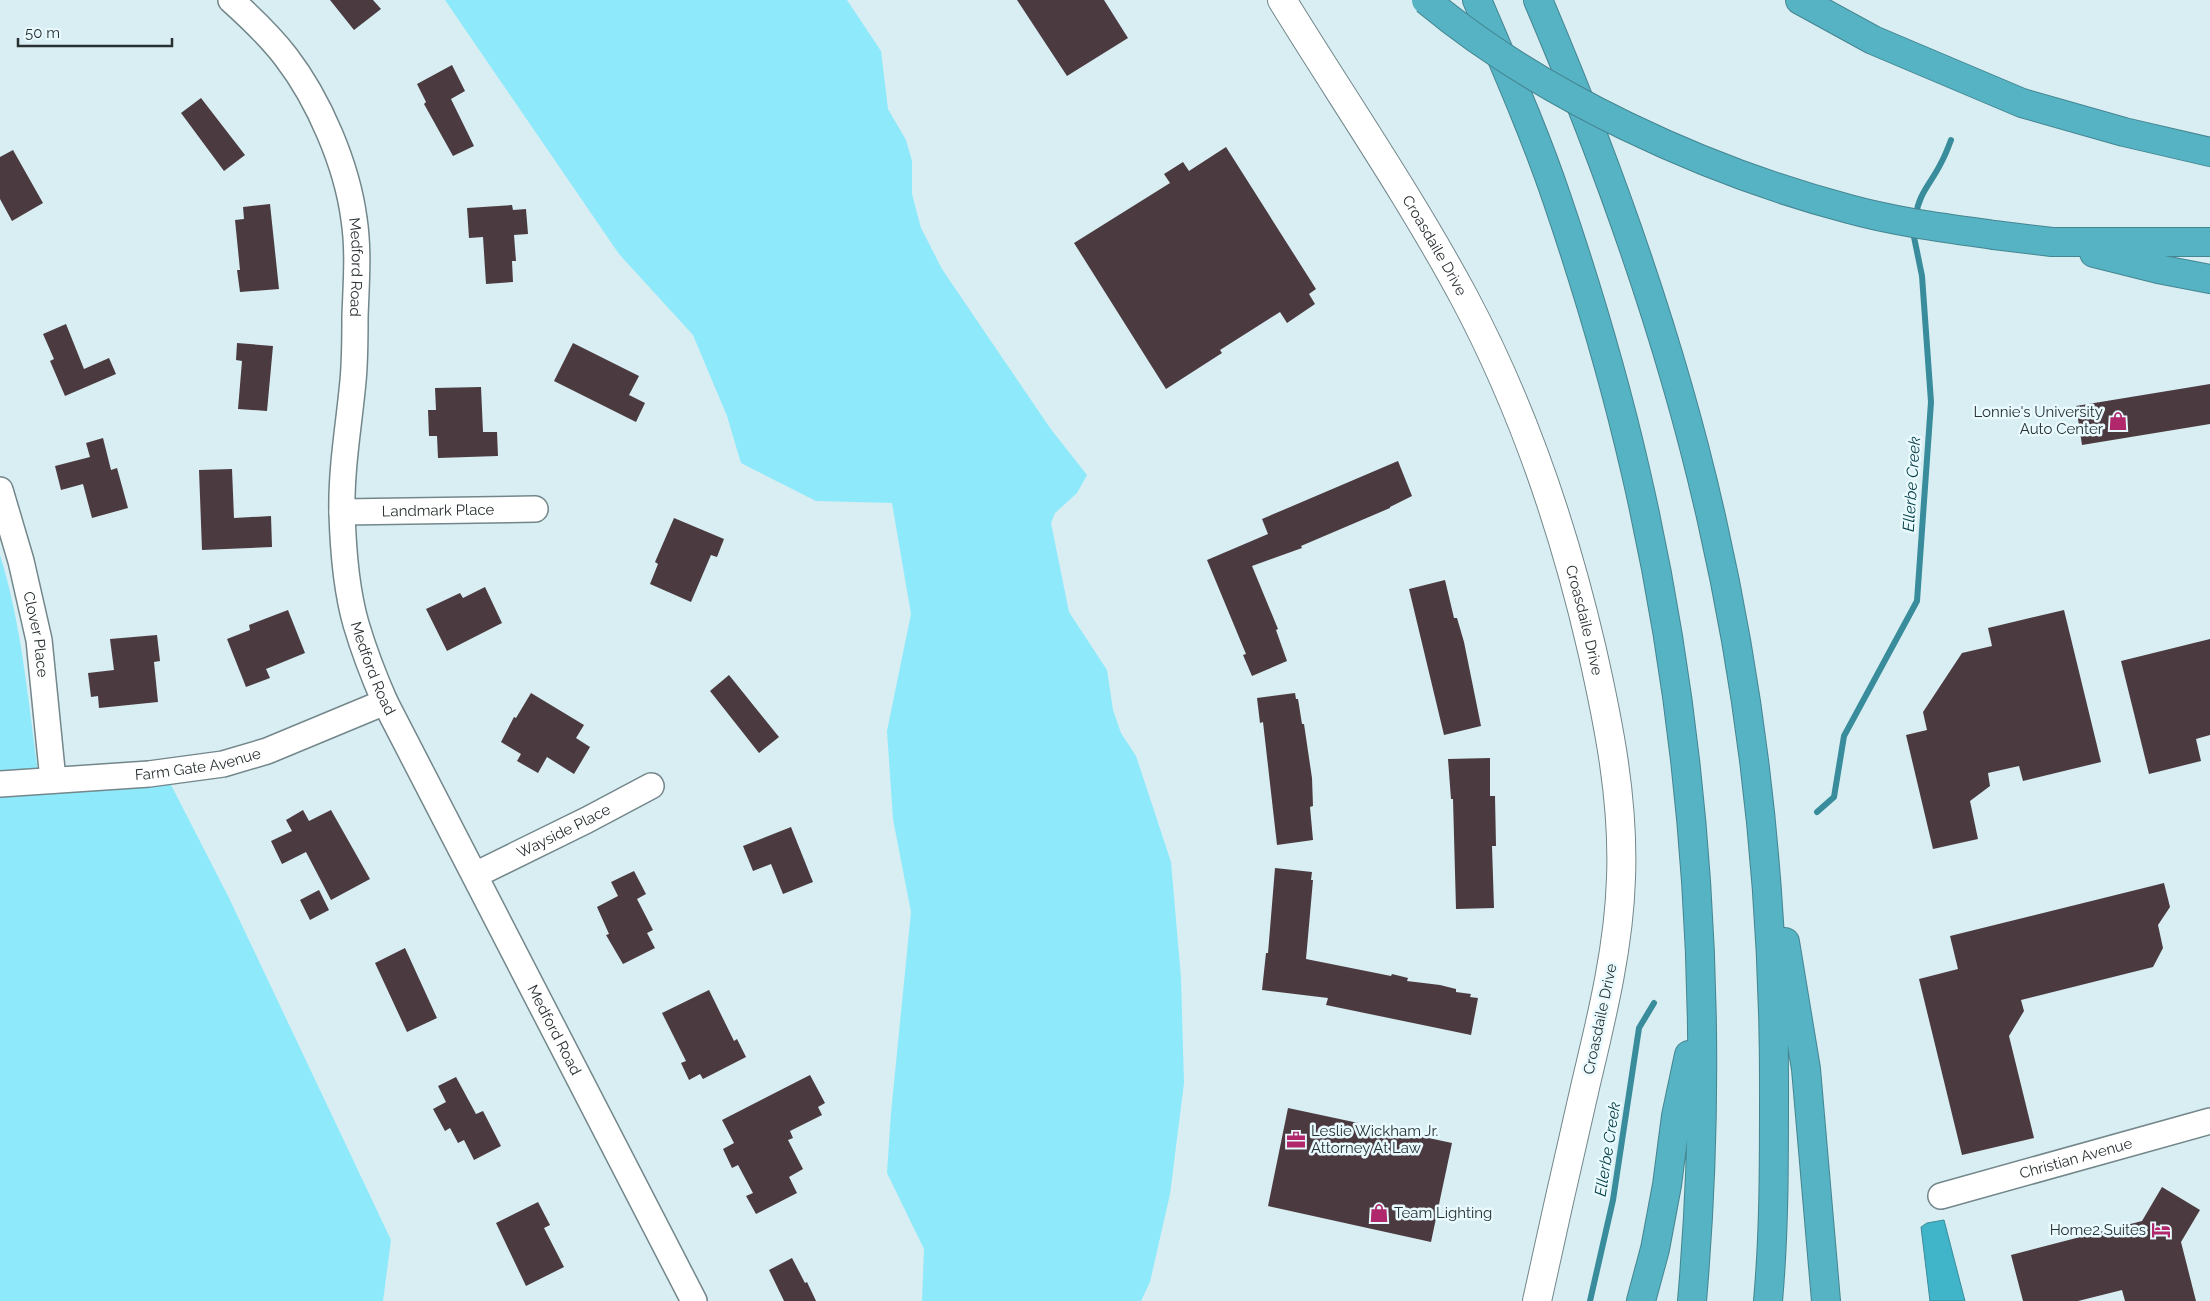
<svg xmlns="http://www.w3.org/2000/svg" width="2210" height="1301" font-family="Raleway,sans-serif">
<style>
.green{fill:#8ee9fb}
.water{fill:#40b4c8;stroke:#398c9b}
.lines{fill:none;stroke-linecap:round;stroke-linejoin:round}
.stream{stroke:#398c9b;stroke-width:6}
.building{fill:#4b3b40}
.street-casing{stroke:#73878b;stroke-width:28}
.secondary-casing{stroke:#73878b;stroke-width:30}
.highway-casing{stroke:#458591;stroke-width:30}
.street{stroke:#fff;stroke-width:25}
.secondary{stroke:#fff;stroke-width:28}
.highway{stroke:#55b3c4;stroke-width:28}
.highway-bridge-casing{stroke:#458591;stroke-width:30;stroke-linecap:butt}
.highway-bridge{stroke:#55b3c4;stroke-width:28}
.labels{text-anchor:middle;stroke-width:5;stroke-linejoin:round;paint-order:stroke}
.street-label{font-size:15px;fill:#283032;stroke:#e8fafe}
.poi-label{font-size:15px;fill:#283032;stroke:#e8fafe;text-anchor:end}
.water-label{font-size:16px;font-style:italic;fill:#023a42;stroke:#e8fafe}
</style>
<rect width="100%" height="100%" fill="#d8eef2"/>
<!-- green -->
<path class="green" d="M 445,0 L 847,0 L 881,51 L 888,109 L 906,140 L 912,161 L 912,194 L 921,228 L 942,269 L 1050,428 L 1087,475 L 1077,493 L 1055,513 L 1051,523 L 1069,612 L 1107,670 L 1113,710 L 1121,733 L 1136,756 L 1171,862 L 1181,978 L 1184,1083 L 1170,1194 L 1150,1282 L 1141,1301 L 922,1301 L 924,1249 L 887,1173 L 891,1113 L 911,912 L 893,819 L 887,731 L 911,614 L 892,503 L 816,501 L 741,463 L 727,416 L 693,335 L 619,254 Z
M 0,555 C 23,629 29,710 40,787 L 168,779 L 229,898 L 391,1240 L 383,1301 L 0,1301 Z"/>
<!-- water -->
<path class="water" d="M 1944,1220 L 1965,1301 L 1930,1301 L 1921,1227 L 1927,1223 Z"/>
<g class="lines">
<!-- stream -->
<path class="stream" d="M 1916,216 C 1918,194 1932,182 1941,163 C 1945,156 1948,148 1951,140
M 1817,812 L 1834,797 L 1844,736 L 1917,601 L 1931,402 L 1922,276 L 1914,237 L 1915,229
M 1590,1301 L 1613,1200 L 1639,1028 L 1654,1003"/>
</g>
<!-- building -->
<path class="building" d="M 330,0 L 373,0 L 381,9 L 354,30 Z
M 1017,0 L 1104,0 L 1128,38 L 1067,76 Z
M 452,65 L 465,91 L 451,99 L 474,146 L 453,156 L 424,104 L 426,102 L 417,84 Z
M 201,98 L 245,155 L 224,171 L 181,113 Z
M 1226,147 L 1316,289 L 1309,294 L 1315,304 L 1287,323 L 1280,312 L 1220,350 L 1222,353 L 1166,389 L 1074,243 L 1170,183 L 1164,174 L 1183,162 L 1189,171 Z
M 13,150 L 43,203 L 12,221 L 0,199 L 0,157 Z
M 270,204 L 279,289 L 240,292 L 237,270 L 240,270 L 235,220 L 244,219 L 243,207 Z
M 512,205 L 513,210 L 526,209 L 528,234 L 514,235 L 516,261 L 512,261 L 513,282 L 486,284 L 483,237 L 469,238 L 467,208 Z
M 66,324 L 84,369 L 109,358 L 116,374 L 65,396 L 50,361 L 54,359 L 43,334 Z
M 237,343 L 273,346 L 267,411 L 238,409 L 242,361 L 236,360 Z
M 573,343 L 639,376 L 629,395 L 645,403 L 636,422 L 554,381 Z
M 2210,384 L 2210,424 L 2082,445 L 2076,406 Z
M 481,387 L 483,432 L 497,432 L 498,456 L 438,458 L 437,436 L 429,436 L 428,410 L 436,410 L 435,388 Z
M 103,438 L 111,470 L 117,468 L 128,508 L 92,518 L 83,484 L 61,490 L 55,466 L 90,457 L 86,443 Z
M 1398,461 L 1412,496 L 1390,507 L 1390,508 L 1315,540 L 1301,546 L 1302,548 L 1252,566 L 1278,629 L 1276,630 L 1287,661 L 1252,676 L 1243,655 L 1246,654 L 1207,560 L 1268,534 L 1262,519 Z
M 232,469 L 234,518 L 271,516 L 272,547 L 202,550 L 199,470 Z
M 674,518 L 724,539 L 717,557 L 711,555 L 691,602 L 650,584 L 658,564 L 655,562 Z
M 1445,580 L 1454,618 L 1457,618 L 1464,642 L 1481,726 L 1444,735 L 1409,589 Z
M 485,587 L 502,623 L 447,651 L 426,609 L 460,593 L 463,598 Z
M 288,610 L 305,653 L 266,669 L 270,678 L 246,687 L 227,639 L 250,630 L 249,625 Z
M 2064,610 L 2101,762 L 2023,781 L 2019,766 L 1988,773 L 1990,786 L 1970,801 L 1978,839 L 1933,849 L 1906,735 L 1927,730 L 1923,712 L 1962,653 L 1992,646 L 1988,628 Z
M 157,635 L 160,661 L 154,662 L 158,702 L 99,708 L 98,696 L 91,697 L 88,673 L 114,670 L 110,639 Z
M 2210,639 L 2210,735 L 2196,739 L 2201,761 L 2149,774 L 2121,661 Z
M 729,675 L 779,737 L 759,753 L 710,691 Z
M 531,693 L 584,725 L 576,738 L 590,747 L 574,774 L 547,757 L 538,773 L 517,761 L 521,754 L 501,742 L 514,717 L 516,718 Z
M 1295,693 L 1296,699 L 1298,699 L 1302,724 L 1304,724 L 1312,778 L 1313,806 L 1310,807 L 1313,840 L 1277,845 L 1263,722 L 1260,723 L 1257,698 Z
M 1490,758 L 1490,796 L 1495,796 L 1496,846 L 1492,846 L 1494,908 L 1456,909 L 1453,799 L 1451,799 L 1448,759 Z
M 303,810 L 309,821 L 331,810 L 370,879 L 331,900 L 306,852 L 282,864 L 271,841 L 292,831 L 286,820 Z
M 791,827 L 813,882 L 783,894 L 771,864 L 753,871 L 743,846 Z
M 1275,868 L 1312,872 L 1311,880 L 1313,880 L 1306,959 L 1391,976 L 1392,974 L 1408,978 L 1407,981 L 1440,985 L 1456,989 L 1456,992 L 1471,994 L 1470,997 L 1478,998 L 1471,1035 L 1326,1005 L 1328,998 L 1262,990 L 1266,953 L 1268,953 Z
M 634,871 L 646,894 L 637,899 L 653,930 L 647,933 L 655,948 L 623,964 L 606,935 L 609,934 L 597,907 L 618,896 L 611,882 Z
M 2164,883 L 2170,907 L 2158,925 L 2163,948 L 2153,967 L 2021,1000 L 2024,1011 L 2009,1036 L 2034,1138 L 1962,1155 L 1919,979 L 1958,969 L 1950,936 Z
M 319,890 L 329,910 L 310,920 L 300,900 Z
M 405,948 L 437,1018 L 407,1032 L 375,963 Z
M 709,990 L 734,1041 L 737,1039 L 746,1057 L 703,1079 L 700,1074 L 689,1080 L 681,1063 L 686,1061 L 662,1013 Z
M 810,1075 L 825,1103 L 818,1107 L 822,1115 L 790,1131 L 793,1138 L 788,1140 L 803,1169 L 789,1177 L 797,1193 L 756,1214 L 746,1196 L 753,1193 L 738,1165 L 732,1168 L 723,1149 L 734,1143 L 722,1120 Z
M 456,1077 L 476,1114 L 483,1111 L 501,1146 L 474,1160 L 464,1140 L 458,1143 L 450,1128 L 445,1131 L 433,1109 L 446,1102 L 438,1086 Z
M 1288,1108 L 1452,1143 L 1431,1242 L 1268,1206 Z
M 2162,1187 L 2200,1210 L 2181,1242 L 2196,1301 L 2125,1301 L 2122,1290 L 2078,1301 L 2023,1301 L 2011,1255 L 2142,1221 Z
M 538,1202 L 550,1225 L 544,1228 L 564,1267 L 526,1286 L 496,1223 Z
M 792,1258 L 805,1283 L 807,1282 L 816,1301 L 784,1301 L 769,1270 Z"/>
<g class="lines">
<!-- street casing -->
<g class="street-casing">
<g id="street">
<path id="s1" d="M 231,0 C 251,18 270,36 286,57 C 319,100 347,165 354,219 C 359,251 356,285 355,317 C 355,338 355,360 353,381 C 349,425 341,468 342,512 C 343,549 346,589 356,624 C 364,651 374,677 385,702 L 694,1301"/>
<path id="s2" d="M 0,490 L 21,561 L 39,640 L 53,780"/>
<path id="s3" d="M 342,512 L 535,509"/>
<path id="s4" d="M 0,784 L 149,774 L 223,764 L 267,751 L 385,702"/>
<path id="s5" d="M 475,875 L 587,820 L 651,786"/>
<path id="s6" d="M 1941,1196 L 2210,1121"/>
</g>
</g>
<!-- secondary casing -->
<g class="secondary-casing">
<g id="secondary">
<path id="s7" d="M 1282,0 C 1343,99 1409,195 1464,297 C 1523,408 1564,529 1592,650 C 1609,725 1624,801 1621,878 C 1619,947 1602,1016 1586,1083 C 1569,1156 1553,1228 1537,1301"/>
</g>
</g>
<!-- highway casing -->
<g class="highway-casing">
<path id="highway" d="M 1477,0 C 1505,66 1534,131 1557,199 C 1587,287 1614,378 1635,469 C 1698,740 1716,1024 1692,1301
M 1538,0 C 1610,169 1672,342 1712,521 C 1755,710 1775,906 1774,1100 C 1774,1167 1774,1234 1768,1301
M 1800,0 L 1873,40 L 2022,103 L 2124,132 L 2210,152
M 1994,235 L 2052,242 L 2210,242
M 2094,253 L 2158,269 L 2210,279
M 1785,942 L 1806,1069 L 1826,1301
M 1641,1301 L 1655,1249 L 1667,1185 L 1676,1116 L 1689,1055"/>
</g>
<!-- street -->
<use href="#street" class="street"/>
<!-- secondary -->
<use href="#secondary" class="secondary"/>
<!-- highway -->
<use href="#highway" class="highway"/>
<!-- highway-bridge casing -->
<g class="highway-bridge-casing">
<path id="highway-bridge" d="M 1426,0 C 1541,96 1705,171 1849,209 C 1896,222 1946,228 1994,235"/>
</g>
<!-- highway-bridge -->
<use href="#highway-bridge" class="highway-bridge"/>
</g>
<!-- icons -->
<defs>
<g id="shop-bare" transform="scale(1.5)"><path d="M-5-2.5h2.3a2.7 3.5 0 0 1 5.4 0H5L5.5 6h-11ZM-1.5-2.5h3a1.5 2.3 0 0 0-3 0Z" fill="#b0286b" stroke="#e8fafe" stroke-width="2.5" paint-order="stroke"/></g>
<g id="office-bare" transform="scale(1.5)"><path d="M-6-3h4V-5.5h4V-3h4V5H-6ZM-1-4.5V-3h2v-1.5ZM-6 0V1H6V0Z" fill="#b0286b" stroke="#e8fafe" stroke-width="2.5" paint-order="stroke"/></g>
<g id="hotel-bare" transform="scale(1.5)"><path d="M-6-4.5h1.5V1H6V5H4.5V3h-9V5H-6ZM-4 0a1.8 1.8 0 1 1 3.6 0ZM.5 0V-2.5h3Q6-2.5 6 0Z" fill="#b0286b" stroke="#e8fafe" stroke-width="2.5" paint-order="stroke"/></g>
</defs>
<g fill-rule="evenodd">
<use href="#shop-bare" x="2118" y="421"/>
<use href="#office-bare" x="1296" y="1140"/>
<use href="#shop-bare" x="1379" y="1213"/>
<use href="#hotel-bare" x="2161" y="1230"/>
</g>
<g class="labels">
<!-- street labels -->
<g class="street-label">
<text dy="5" stroke="none"><textPath href="#s7" startOffset="289">Croasdaile Drive</textPath></text>
<text dy="5" stroke="none"><textPath href="#s1" startOffset="305">Medford Road</textPath></text>
<text dy="5" stroke="none"><textPath href="#s3" startOffset="96">Landmark Place</textPath></text>
<text dy="5" stroke="none"><textPath href="#s7" startOffset="694">Croasdaile Drive</textPath></text>
<text dy="5" stroke="none"><textPath href="#s2" startOffset="149">Clover Place</textPath></text>
<text dy="5" stroke="none"><textPath href="#s1" startOffset="711">Medford Road</textPath></text>
<text dy="5" stroke="none"><textPath href="#s4" startOffset="199">Farm Gate Avenue</textPath></text>
<text dy="5" stroke="none"><textPath href="#s5" startOffset="99">Wayside Place</textPath></text>
<text transform="translate(1600 1019) rotate(-78)" y="5">Croasdaile Drive</text>
<text dy="5" stroke="none"><textPath href="#s1" startOffset="1116">Medford Road</textPath></text>
<text dy="5" stroke="none"><textPath href="#s6" startOffset="140">Christian Avenue</textPath></text>
</g>
<!-- poi labels -->
<g class="poi-label">
<text x="2103" y="417">Lonnie's University<tspan x="2103" dy="17">Auto Center</tspan></text>
<text x="1311" y="1136" text-anchor="start">Leslie Wickham Jr.<tspan x="1311" dy="17">Attorney At Law</tspan></text>
<text x="1394" y="1218" text-anchor="start">Team Lighting</text>
<text x="2146" y="1235">Home2 Suites</text>
</g>
<!-- water labels -->
<g class="water-label">
<text transform="translate(1911 484) rotate(-86)" y="6">Ellerbe Creek</text>
<text transform="translate(1607 1149) rotate(-81)" y="6">Ellerbe Creek</text>
</g>
</g>
<!-- scale -->
<path d="M18 38v8h154v-8" fill="none" stroke="#283032" stroke-width="2.5"/>
<text x="25" y="38" font-size="15" fill="#283032" stroke="#e8fafe" stroke-width="4" paint-order="stroke">50 m</text>
</svg>
